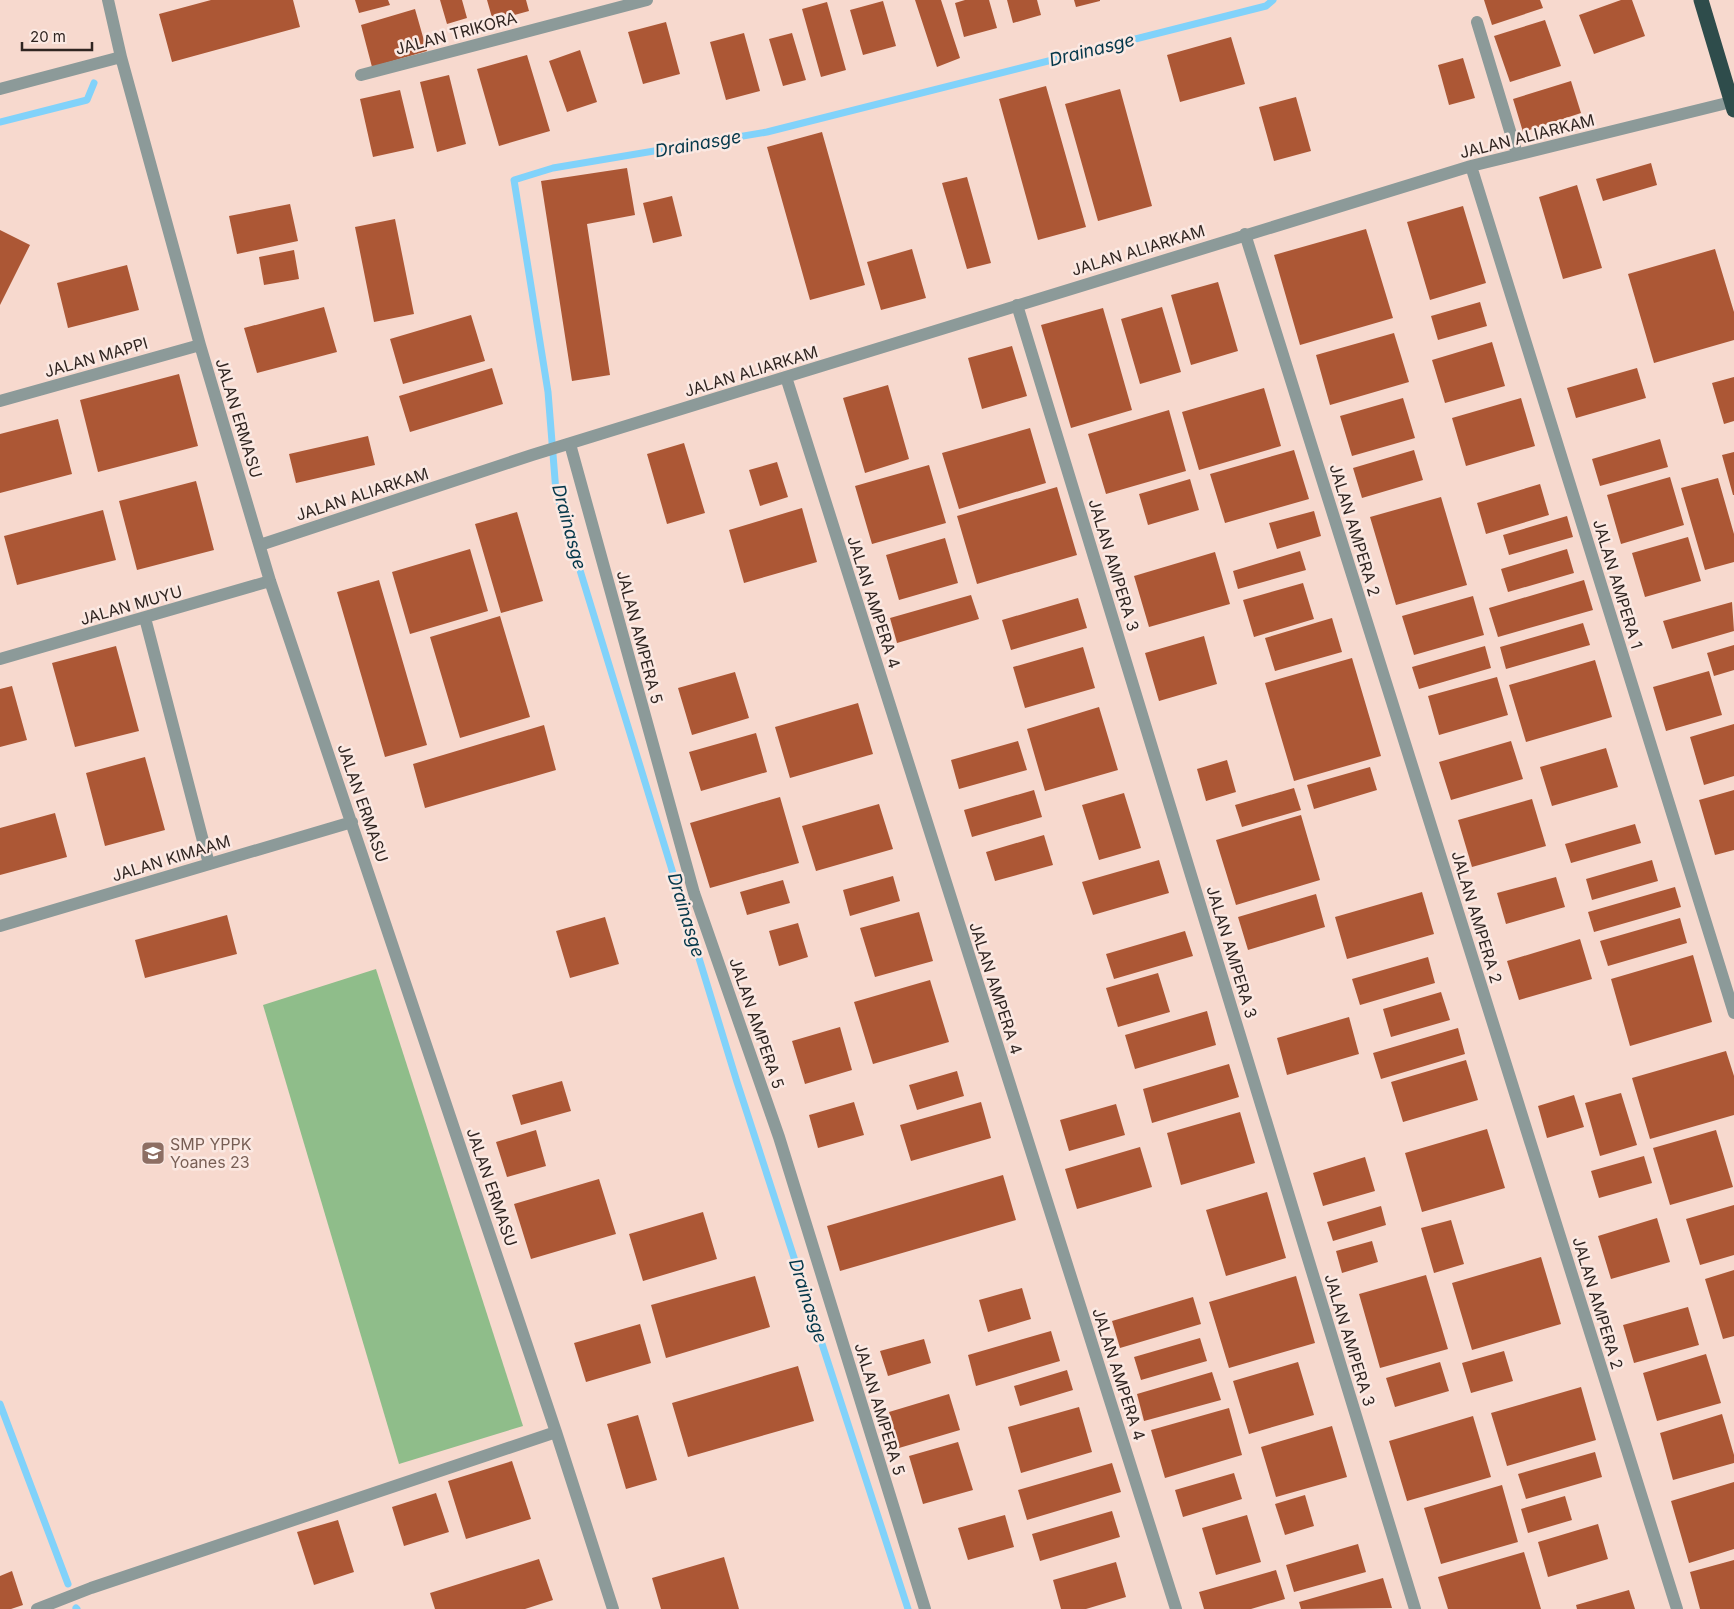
<svg xmlns="http://www.w3.org/2000/svg" width="1734" height="1609" font-family="Inter,sans-serif">
<style>
.green{fill:#8fbd8a}
.lines{fill:none;stroke-linecap:round;stroke-linejoin:round}
.stream{stroke:#81d2fa;stroke-width:7}
.building{fill:#ac5735}
.minor{stroke:#8c9a99;stroke-width:12}
.highway{stroke:#2e4c4b;stroke-width:15}
.labels{text-anchor:middle;stroke-width:5;stroke-linejoin:round;paint-order:stroke}
.street-label{font-size:16px;fill:#302521;stroke:#fbe9e3}
.education-label{font-size:16px;fill:#785e54;stroke:#fbe9e3;text-anchor:start}
.water-label{font-size:18px;font-style:italic;fill:#04374a;stroke:#fbe9e3}
</style>
<rect width="100%" height="100%" fill="#f7d9ce"/>
<!-- green -->
<path class="green" d="M 376,969 L 523,1426 L 399,1464 L 263,1005 Z"/>
<g class="lines">
<!-- stream -->
<path class="stream" d="M 0,122 L 87,100 L 94,83
M 0,1404 L 68,1584
M 76,1608 L 77,1609
M 908,1609 L 737,1082 L 556,492 L 548,392 L 514,180 L 553,168 L 767,132 L 1266,6 L 1273,0"/>
</g>
<!-- building -->
<path class="building" d="M 211,0 L 293,0 L 300,27 L 172,62 L 159,14 Z
M 355,0 L 388,0 L 390,5 L 359,13 Z
M 440,0 L 462,0 L 467,18 L 447,24 Z
M 487,0 L 526,0 L 529,11 L 493,21 Z
M 915,0 L 941,0 L 960,58 L 937,67 Z
M 965,0 L 989,0 L 997,28 L 964,37 L 955,3 Z
M 1007,0 L 1037,0 L 1041,15 L 1013,23 Z
M 1074,0 L 1100,0 L 1100,1 L 1076,7 Z
M 1484,0 L 1540,0 L 1543,8 L 1492,25 Z
M 1621,0 L 1632,0 L 1645,36 L 1594,54 L 1579,15 Z
M 883,1 L 896,46 L 863,55 L 850,10 Z
M 827,2 L 846,70 L 821,77 L 802,9 Z
M 415,9 L 427,51 L 372,67 L 361,25 Z
M 1545,20 L 1561,66 L 1510,82 L 1494,36 Z
M 666,22 L 680,74 L 643,84 L 628,32 Z
M 744,33 L 760,91 L 726,100 L 710,42 Z
M 792,33 L 806,80 L 783,86 L 769,39 Z
M 1231,37 L 1245,84 L 1180,102 L 1167,55 Z
M 580,50 L 597,102 L 567,112 L 549,61 Z
M 527,55 L 550,131 L 499,146 L 477,69 Z
M 1463,58 L 1475,98 L 1449,105 L 1438,65 Z
M 449,75 L 466,144 L 437,152 L 420,82 Z
M 1571,81 L 1581,113 L 1523,132 L 1513,99 Z
M 1046,86 L 1086,227 L 1038,240 L 999,99 Z
M 1120,89 L 1152,206 L 1098,221 L 1065,104 Z
M 400,90 L 414,148 L 373,157 L 360,99 Z
M 1296,97 L 1311,151 L 1274,161 L 1259,107 Z
M 822,132 L 865,285 L 810,300 L 767,147 Z
M 1651,163 L 1657,185 L 1603,201 L 1596,179 Z
M 627,168 L 635,215 L 587,224 L 610,375 L 572,381 L 541,181 Z
M 967,177 L 991,263 L 967,269 L 942,183 Z
M 1577,185 L 1602,268 L 1563,279 L 1539,197 Z
M 672,196 L 682,236 L 653,243 L 643,203 Z
M 290,204 L 298,241 L 237,254 L 229,216 Z
M 1463,206 L 1486,283 L 1430,300 L 1407,222 Z
M 395,219 L 414,314 L 374,322 L 355,227 Z
M 1366,229 L 1393,318 L 1300,345 L 1274,255 Z
M 0,230 L 30,245 L 0,305 Z
M 912,249 L 926,298 L 881,310 L 867,262 Z
M 1715,249 L 1734,312 L 1734,340 L 1654,363 L 1628,274 Z
M 294,250 L 299,279 L 264,285 L 259,257 Z
M 127,265 L 139,310 L 68,328 L 57,283 Z
M 1218,282 L 1238,351 L 1191,365 L 1171,295 Z
M 1480,302 L 1487,326 L 1438,340 L 1431,316 Z
M 324,307 L 337,352 L 257,373 L 244,328 Z
M 1162,307 L 1181,372 L 1140,384 L 1121,319 Z
M 1103,308 L 1132,410 L 1071,428 L 1041,325 Z
M 471,315 L 485,361 L 403,384 L 390,339 Z
M 1394,333 L 1409,382 L 1330,405 L 1316,355 Z
M 1492,342 L 1505,386 L 1445,403 L 1432,360 Z
M 1012,346 L 1027,396 L 982,409 L 968,358 Z
M 492,368 L 503,404 L 410,432 L 399,396 Z
M 1637,368 L 1646,398 L 1576,418 L 1567,388 Z
M 179,374 L 198,446 L 98,472 L 80,400 Z
M 1734,377 L 1734,421 L 1724,424 L 1712,383 Z
M 888,385 L 909,459 L 865,473 L 843,398 Z
M 1264,388 L 1281,446 L 1199,470 L 1182,412 Z
M 1403,398 L 1415,438 L 1352,456 L 1340,416 Z
M 1521,398 L 1535,446 L 1466,466 L 1452,418 Z
M 1169,410 L 1186,471 L 1106,494 L 1088,434 Z
M 58,419 L 72,474 L 0,493 L 0,434 Z
M 1030,428 L 1046,483 L 959,509 L 942,453 Z
M 368,436 L 375,465 L 296,483 L 289,454 Z
M 1660,439 L 1668,467 L 1600,486 L 1592,459 Z
M 684,443 L 705,513 L 667,524 L 647,454 Z
M 1294,450 L 1309,499 L 1225,523 L 1210,474 Z
M 1414,450 L 1423,480 L 1362,498 L 1353,468 Z
M 1734,452 L 1734,495 L 1733,495 L 1722,455 Z
M 777,462 L 788,497 L 760,506 L 749,470 Z
M 929,465 L 946,523 L 872,544 L 855,486 Z
M 1670,477 L 1684,525 L 1621,544 L 1607,495 Z
M 1718,478 L 1734,534 L 1734,562 L 1705,570 L 1681,488 Z
M 1190,479 L 1199,510 L 1148,525 L 1139,494 Z
M 196,481 L 214,550 L 137,570 L 119,501 Z
M 1540,484 L 1549,515 L 1486,534 L 1477,503 Z
M 1057,487 L 1077,555 L 977,584 L 957,516 Z
M 1441,497 L 1467,585 L 1396,605 L 1370,517 Z
M 802,508 L 817,562 L 744,583 L 729,530 Z
M 103,510 L 116,560 L 17,585 L 4,536 Z
M 1314,511 L 1321,536 L 1277,549 L 1269,523 Z
M 517,512 L 543,601 L 501,613 L 475,524 Z
M 1567,516 L 1573,537 L 1509,555 L 1503,535 Z
M 1688,537 L 1701,581 L 1645,597 L 1632,553 Z
M 945,538 L 958,583 L 899,600 L 886,555 Z
M 470,549 L 488,611 L 410,634 L 392,572 Z
M 1567,549 L 1574,573 L 1508,592 L 1501,569 Z
M 1300,551 L 1306,570 L 1238,589 L 1233,571 Z
M 1215,552 L 1230,604 L 1149,627 L 1134,576 Z
M 379,580 L 427,745 L 385,757 L 337,592 Z
M 1584,580 L 1593,610 L 1498,637 L 1489,608 Z
M 1303,583 L 1314,619 L 1254,637 L 1243,600 Z
M 971,595 L 979,619 L 897,643 L 890,618 Z
M 1473,596 L 1484,635 L 1414,655 L 1402,616 Z
M 1078,598 L 1087,628 L 1011,650 L 1002,620 Z
M 1732,602 L 1734,631 L 1672,649 L 1663,621 Z
M 500,616 L 530,717 L 460,738 L 430,637 Z
M 1332,618 L 1342,652 L 1275,671 L 1265,638 Z
M 1583,623 L 1590,645 L 1506,669 L 1500,647 Z
M 1204,636 L 1217,684 L 1159,701 L 1145,653 Z
M 1734,645 L 1734,670 L 1714,676 L 1707,653 Z
M 116,646 L 139,731 L 75,747 L 52,663 Z
M 1485,646 L 1491,668 L 1419,689 L 1412,667 Z
M 1083,647 L 1095,688 L 1025,708 L 1013,667 Z
M 1352,658 L 1381,756 L 1294,781 L 1265,683 Z
M 1595,660 L 1612,717 L 1526,742 L 1509,685 Z
M 1709,671 L 1722,715 L 1666,731 L 1653,687 Z
M 735,672 L 749,718 L 692,735 L 678,688 Z
M 1497,677 L 1508,715 L 1439,735 L 1428,696 Z
M 12,686 L 27,740 L 0,747 L 0,689 Z
M 858,703 L 873,754 L 790,778 L 775,727 Z
M 1099,707 L 1118,770 L 1045,791 L 1027,729 Z
M 1734,724 L 1734,776 L 1704,785 L 1690,737 Z
M 544,725 L 556,770 L 425,808 L 413,764 Z
M 756,733 L 767,772 L 701,791 L 689,752 Z
M 1018,741 L 1027,770 L 959,789 L 951,760 Z
M 1511,741 L 1523,779 L 1451,800 L 1439,762 Z
M 1606,748 L 1618,787 L 1552,806 L 1540,767 Z
M 145,757 L 165,830 L 105,846 L 86,773 Z
M 1227,760 L 1236,792 L 1206,801 L 1197,769 Z
M 1370,767 L 1377,790 L 1314,809 L 1307,785 Z
M 1294,788 L 1301,810 L 1242,827 L 1235,805 Z
M 1034,790 L 1042,817 L 972,837 L 964,810 Z
M 1734,790 L 1734,850 L 1715,855 L 1699,800 Z
M 1124,793 L 1141,848 L 1099,860 L 1082,805 Z
M 780,797 L 799,863 L 710,888 L 690,823 Z
M 1532,799 L 1546,846 L 1472,867 L 1458,820 Z
M 879,804 L 893,849 L 816,871 L 802,826 Z
M 55,813 L 67,857 L 0,875 L 0,828 Z
M 1301,815 L 1320,880 L 1236,905 L 1216,840 Z
M 1635,824 L 1641,843 L 1571,863 L 1565,844 Z
M 1044,835 L 1053,865 L 995,881 L 986,852 Z
M 1159,860 L 1169,893 L 1093,915 L 1082,882 Z
M 1652,860 L 1658,881 L 1592,900 L 1586,879 Z
M 893,876 L 900,901 L 850,916 L 843,890 Z
M 1556,877 L 1565,907 L 1506,924 L 1497,893 Z
M 783,880 L 790,903 L 747,915 L 740,892 Z
M 1675,887 L 1681,907 L 1594,932 L 1588,912 Z
M 1422,892 L 1434,934 L 1347,959 L 1335,917 Z
M 1316,894 L 1325,927 L 1248,950 L 1238,917 Z
M 919,912 L 933,961 L 875,977 L 860,928 Z
M 227,915 L 237,954 L 145,978 L 135,940 Z
M 605,917 L 619,964 L 570,978 L 556,931 Z
M 1680,918 L 1687,943 L 1608,966 L 1600,941 Z
M 798,923 L 808,957 L 779,966 L 769,931 Z
M 1185,931 L 1193,956 L 1114,979 L 1106,954 Z
M 1580,939 L 1592,979 L 1519,1000 L 1507,961 Z
M 1693,955 L 1712,1022 L 1630,1046 L 1611,979 Z
M 1428,957 L 1435,983 L 1360,1005 L 1352,979 Z
M 1158,973 L 1170,1012 L 1118,1027 L 1106,988 Z
M 930,980 L 949,1042 L 873,1064 L 854,1002 Z
M 1441,992 L 1450,1020 L 1391,1037 L 1383,1009 Z
M 1207,1011 L 1216,1045 L 1135,1069 L 1125,1035 Z
M 1349,1017 L 1359,1054 L 1287,1075 L 1277,1038 Z
M 840,1027 L 852,1070 L 805,1084 L 792,1041 Z
M 1458,1028 L 1465,1054 L 1381,1079 L 1373,1053 Z
M 1726,1051 L 1734,1076 L 1734,1115 L 1650,1139 L 1632,1078 Z
M 1466,1060 L 1478,1100 L 1403,1122 L 1391,1082 Z
M 1229,1064 L 1239,1097 L 1152,1123 L 1143,1089 Z
M 957,1071 L 964,1096 L 917,1110 L 909,1085 Z
M 562,1081 L 571,1111 L 521,1125 L 512,1095 Z
M 1621,1093 L 1637,1145 L 1600,1156 L 1585,1103 Z
M 1574,1095 L 1584,1127 L 1547,1138 L 1538,1106 Z
M 854,1102 L 864,1135 L 818,1148 L 809,1115 Z
M 981,1102 L 991,1138 L 911,1161 L 900,1125 Z
M 1116,1104 L 1125,1135 L 1069,1151 L 1060,1120 Z
M 1240,1112 L 1255,1163 L 1181,1185 L 1167,1133 Z
M 1487,1129 L 1505,1188 L 1422,1212 L 1405,1153 Z
M 536,1130 L 546,1166 L 507,1177 L 496,1142 Z
M 1716,1130 L 1733,1187 L 1670,1205 L 1653,1148 Z
M 1140,1147 L 1152,1187 L 1077,1209 L 1065,1169 Z
M 1644,1156 L 1652,1183 L 1599,1198 L 1591,1171 Z
M 1365,1157 L 1375,1191 L 1323,1206 L 1313,1173 Z
M 1003,1175 L 1016,1220 L 840,1271 L 827,1226 Z
M 599,1179 L 616,1234 L 531,1259 L 514,1204 Z
M 1267,1192 L 1286,1258 L 1226,1276 L 1206,1210 Z
M 1734,1205 L 1734,1255 L 1700,1265 L 1686,1219 Z
M 1381,1206 L 1386,1225 L 1333,1241 L 1327,1222 Z
M 703,1212 L 717,1259 L 643,1281 L 629,1234 Z
M 1657,1218 L 1670,1262 L 1611,1279 L 1598,1236 Z
M 1451,1220 L 1464,1264 L 1434,1273 L 1421,1228 Z
M 1372,1241 L 1378,1262 L 1342,1273 L 1336,1251 Z
M 1541,1257 L 1561,1324 L 1472,1350 L 1452,1283 Z
M 1734,1270 L 1734,1336 L 1723,1339 L 1705,1279 Z
M 1426,1275 L 1448,1349 L 1380,1368 L 1359,1294 Z
M 755,1276 L 770,1327 L 666,1358 L 651,1305 Z
M 1296,1276 L 1315,1343 L 1229,1368 L 1209,1302 Z
M 1022,1288 L 1031,1319 L 988,1332 L 979,1300 Z
M 1193,1297 L 1201,1324 L 1120,1348 L 1112,1321 Z
M 1688,1307 L 1699,1345 L 1634,1363 L 1623,1325 Z
M 640,1324 L 651,1363 L 586,1382 L 574,1343 Z
M 1051,1331 L 1060,1361 L 976,1386 L 968,1355 Z
M 1200,1338 L 1207,1361 L 1141,1380 L 1134,1357 Z
M 924,1339 L 931,1363 L 888,1376 L 880,1351 Z
M 1504,1351 L 1513,1381 L 1471,1393 L 1462,1363 Z
M 1706,1354 L 1721,1403 L 1657,1421 L 1643,1373 Z
M 1298,1362 L 1314,1415 L 1249,1434 L 1233,1381 Z
M 1440,1362 L 1449,1391 L 1395,1407 L 1386,1378 Z
M 798,1366 L 814,1421 L 688,1457 L 672,1403 Z
M 1067,1370 L 1073,1390 L 1020,1406 L 1014,1386 Z
M 1212,1372 L 1221,1400 L 1144,1421 L 1137,1394 Z
M 1581,1387 L 1596,1440 L 1507,1466 L 1491,1413 Z
M 949,1394 L 960,1430 L 899,1448 L 889,1412 Z
M 1079,1407 L 1092,1452 L 1021,1473 L 1008,1427 Z
M 1229,1408 L 1242,1455 L 1165,1478 L 1151,1430 Z
M 1722,1414 L 1734,1455 L 1734,1463 L 1673,1480 L 1660,1433 Z
M 638,1415 L 657,1480 L 626,1489 L 607,1424 Z
M 1473,1416 L 1491,1477 L 1407,1501 L 1389,1441 Z
M 1332,1426 L 1347,1477 L 1276,1497 L 1261,1447 Z
M 958,1442 L 973,1490 L 923,1504 L 909,1456 Z
M 1595,1452 L 1602,1477 L 1526,1499 L 1518,1474 Z
M 512,1461 L 531,1519 L 466,1539 L 448,1481 Z
M 1112,1463 L 1121,1492 L 1027,1520 L 1018,1490 Z
M 1234,1473 L 1242,1499 L 1183,1517 L 1175,1490 Z
M 1734,1482 L 1734,1549 L 1689,1563 L 1671,1501 Z
M 1502,1485 L 1518,1542 L 1441,1564 L 1424,1508 Z
M 436,1493 L 449,1532 L 404,1546 L 392,1507 Z
M 1305,1495 L 1314,1526 L 1285,1535 L 1275,1504 Z
M 1565,1496 L 1572,1520 L 1528,1533 L 1521,1509 Z
M 1112,1511 L 1120,1537 L 1040,1561 L 1032,1534 Z
M 1005,1515 L 1014,1547 L 968,1560 L 958,1528 Z
M 1247,1515 L 1261,1562 L 1216,1575 L 1202,1528 Z
M 338,1520 L 354,1572 L 314,1585 L 297,1532 Z
M 1598,1524 L 1608,1559 L 1548,1577 L 1538,1542 Z
M 1358,1544 L 1366,1572 L 1294,1592 L 1286,1565 Z
M 1524,1552 L 1541,1609 L 1448,1609 L 1438,1577 Z
M 724,1557 L 739,1609 L 661,1609 L 652,1578 Z
M 539,1559 L 553,1600 L 525,1609 L 435,1609 L 430,1593 Z
M 1734,1560 L 1734,1609 L 1700,1609 L 1690,1572 Z
M 1116,1562 L 1126,1597 L 1086,1609 L 1061,1609 L 1053,1580 Z
M 1276,1570 L 1285,1599 L 1251,1609 L 1204,1609 L 1199,1592 Z
M 12,1571 L 23,1605 L 11,1609 L 0,1609 L 0,1576 Z
M 1383,1578 L 1392,1608 L 1301,1609 L 1299,1602 Z
M 1629,1590 L 1635,1609 L 1577,1609 L 1576,1605 Z"/>
<g class="lines">
<!-- minor -->
<path class="minor" d="M 108,0 L 121,57 L 200,345 L 270,581 L 556,1432 L 613,1609
M 1477,22 L 1517,154
M 361,75 L 647,0
M 0,89 L 121,57
M 1471,166 L 1734,1013
M 1245,234 L 1677,1609
M 1017,305 L 1415,1609
M 786,377 L 1176,1609
M 0,401 L 200,345
M 570,444 L 694,893 L 779,1137 L 925,1609
M 260,545 L 532,455 L 1471,166 L 1731,102
M 145,618 L 209,864
M 0,659 L 270,581
M 0,926 L 352,822
M 37,1609 L 91,1588 L 556,1432"/>
<!-- highway -->
<path class="highway" d="M 1701,0 L 1734,110"/>
</g>
<!-- icons -->
<defs>
<g id="school-square" transform="scale(1.25)"><rect x="-9" y="-9" width="18" height="18" rx="4" fill="#8d6e63" stroke="#fbe9e3"/><path d="M0-5L7-2L0 1L-7-2ZM-4 1L0 2.5L4 1V4Q0 6-4 4Z" fill="#fff"/></g>
</defs>
<g fill-rule="evenodd">
<use href="#school-square" x="153" y="1153"/>
</g>
<g class="labels">
<!-- street labels -->
<g class="street-label">
<text transform="translate(456 33) rotate(-15)" y="6">JALAN TRIKORA</text>
<text transform="translate(1527 136) rotate(-14)" y="6">JALAN ALIARKAM</text>
<text transform="translate(1138 250) rotate(-17)" y="6">JALAN ALIARKAM</text>
<text transform="translate(96 357) rotate(-16)" y="6">JALAN MAPPI</text>
<text transform="translate(751 371) rotate(-17)" y="6">JALAN ALIARKAM</text>
<text transform="translate(239 418) rotate(73)" y="6">JALAN ERMASU</text>
<text transform="translate(362 494) rotate(-18)" y="6">JALAN ALIARKAM</text>
<text transform="translate(1355 530) rotate(73)" y="6">JALAN AMPERA 2</text>
<text transform="translate(1114 565) rotate(73)" y="6">JALAN AMPERA 3</text>
<text transform="translate(1618 584) rotate(73)" y="6">JALAN AMPERA 1</text>
<text transform="translate(874 602) rotate(72)" y="6">JALAN AMPERA 4</text>
<text transform="translate(131 605) rotate(-16)" y="6">JALAN MUYU</text>
<text transform="translate(640 637) rotate(75)" y="6">JALAN AMPERA 5</text>
<text transform="translate(363 803) rotate(71)" y="6">JALAN ERMASU</text>
<text transform="translate(171 858) rotate(-17)" y="6">JALAN KIMAAM</text>
<text transform="translate(1477 917) rotate(73)" y="6">JALAN AMPERA 2</text>
<text transform="translate(1232 952) rotate(73)" y="6">JALAN AMPERA 3</text>
<text transform="translate(996 988) rotate(72)" y="6">JALAN AMPERA 4</text>
<text transform="translate(757 1023) rotate(71)" y="6">JALAN AMPERA 5</text>
<text transform="translate(492 1187) rotate(71)" y="6">JALAN ERMASU</text>
<text transform="translate(1598 1303) rotate(73)" y="6">JALAN AMPERA 2</text>
<text transform="translate(1350 1340) rotate(73)" y="6">JALAN AMPERA 3</text>
<text transform="translate(1119 1374) rotate(72)" y="6">JALAN AMPERA 4</text>
<text transform="translate(880 1409) rotate(73)" y="6">JALAN AMPERA 5</text>
</g>
<!-- education labels -->
<g class="education-label">
<text x="170" y="1150">SMP YPPK<tspan x="170" dy="18">Yoanes 23</tspan></text>
</g>
<!-- water labels -->
<g class="water-label">
<text transform="translate(1092 50) rotate(-14)" y="6">Drainasge</text>
<text transform="translate(698 144) rotate(-10)" y="6">Drainasge</text>
<text transform="translate(569 527) rotate(75)" y="6">Drainasge</text>
<text transform="translate(686 915) rotate(73)" y="6">Drainasge</text>
<text transform="translate(808 1301) rotate(72)" y="6">Drainasge</text>
</g>
</g>
<!-- scale -->
<path d="M22 42v8h70v-8" fill="none" stroke="#302521" stroke-width="2.5"/>
<text x="30" y="42" font-size="15" fill="#302521" stroke="#fbe9e3" stroke-width="4" paint-order="stroke">20 m</text>
</svg>
